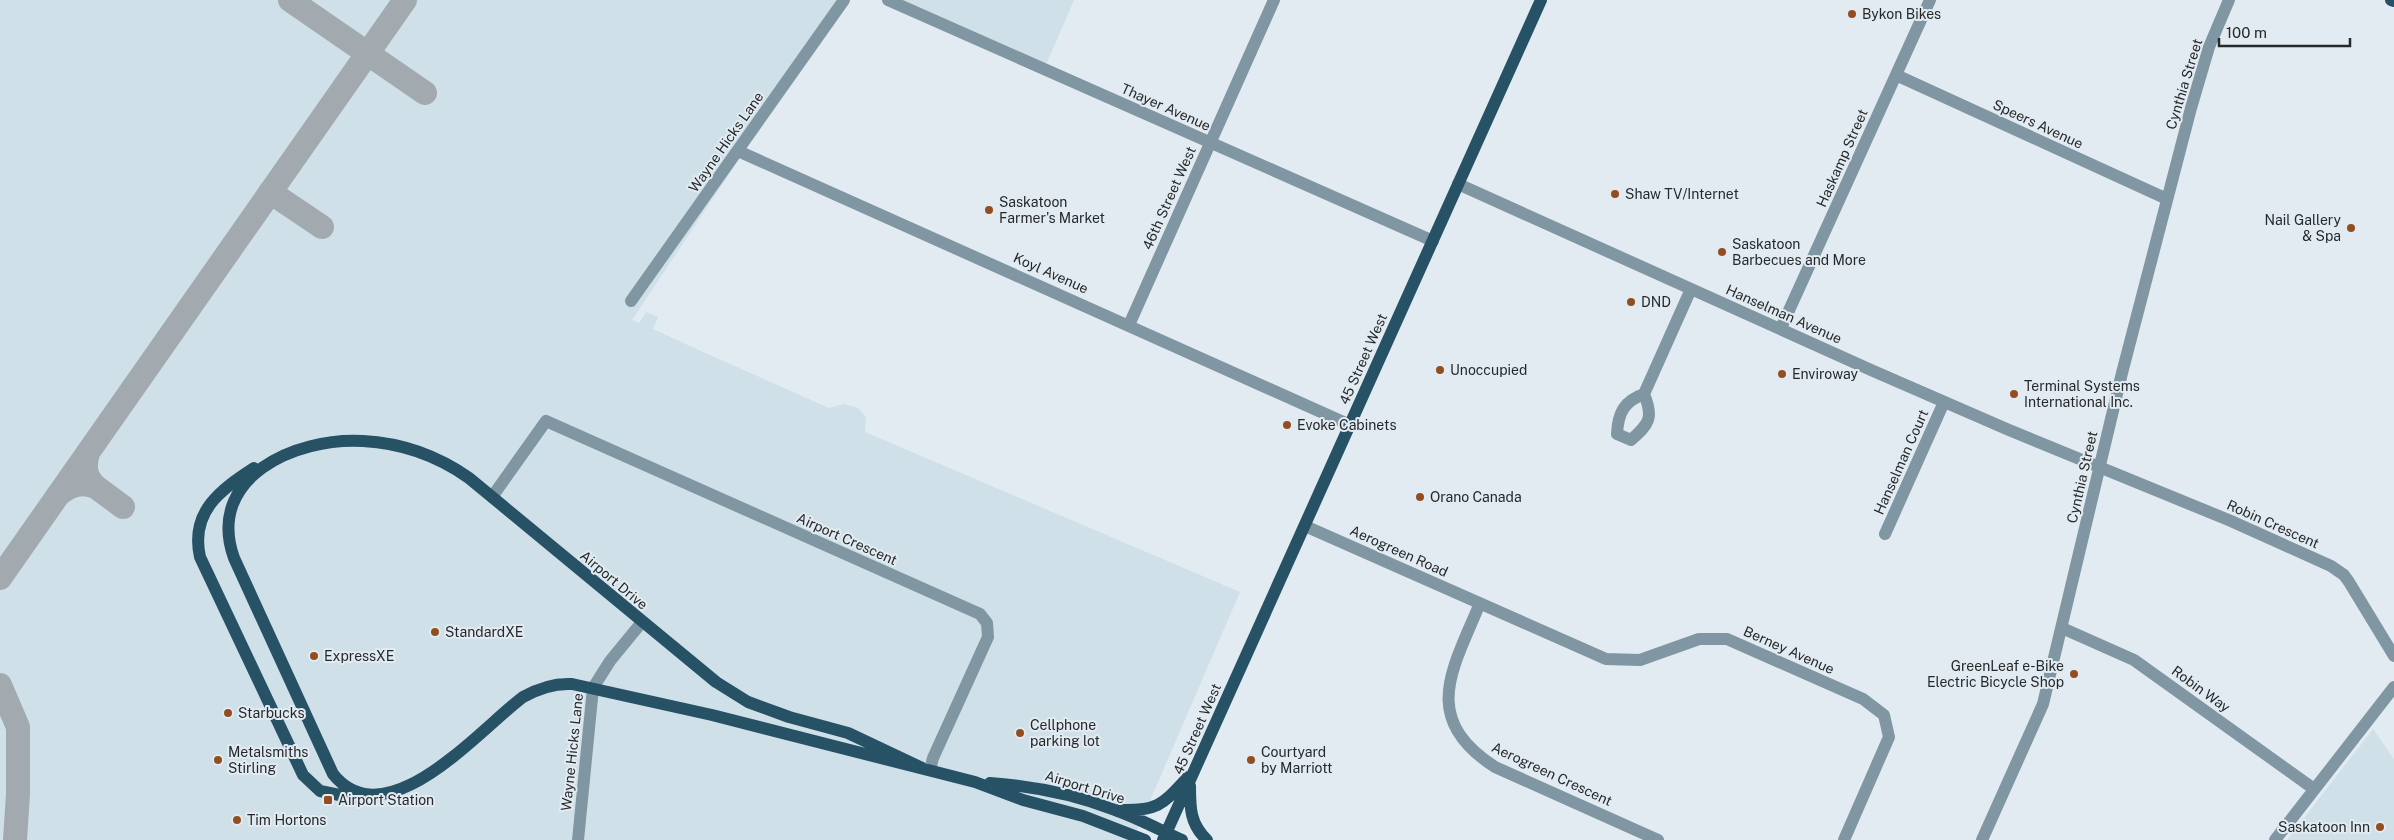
<svg xmlns="http://www.w3.org/2000/svg" width="2394" height="840" font-family="'Public Sans',sans-serif">
<style>
.built{fill:#cfe0e9}
.lines{fill:none;stroke-linecap:round;stroke-linejoin:round}
.taxiway{stroke:#a2aaaf;stroke-width:24}
.minor{stroke:#8096a2;stroke-width:12}
.major{stroke:#275165;stroke-width:12}
.poi-dot{fill:#924e20;stroke:#e1ebf1;stroke-width:2}
.labels{text-anchor:middle;stroke-width:4;stroke-linejoin:round;paint-order:stroke}
.poi-label{font-size:14px;fill:#26292b;stroke:#e1ebf1;text-anchor:start}
.street-label{font-size:14px;fill:#26292b;stroke:#e1ebf1}
</style>
<rect width="100%" height="100%" fill="#e1ebf1"/>
<!-- built -->
<path class="built" d="M 0,0 L 845,0 L 632,320 L 639,323 L 646,312 L 658,317 L 653,329 L 703,352 L 829,408 L 844,404 L 858,408 L 866,417 L 865,432 L 1240,592 L 1133,840 L 0,840 Z
M 888,0 L 1074,0 L 1044,69 Z
M 2373,729 L 2394,759 L 2394,840 L 2287,840 Z"/>
<g class="lines">
<!-- taxiway -->
<path class="taxiway" d="M 290,0 L 425,93
M 270,192 L 322,227
M 96,487 L 123,507
M 58,495 C 70,485 81,481 96,487 C 85,477 84,467 88,453
M 0,578 L 405,0
M 0,685 L 18,727 L 18,794 L 15,840"/>
<!-- minor -->
<path class="minor" d="M 888,0 L 1433,241
M 1896,75 L 2167,199
M 738,151 L 1350,425
M 1458,184 L 1871,370 L 2009,430 L 2231,521 L 2331,566 L 2344,575 L 2349,582 L 2394,656
M 631,301 L 844,0
M 1129,325 L 1274,0
M 1781,328 L 1930,0
M 1644,394 C 1654,418 1649,424 1631,440 L 1617,434 C 1618,413 1624,401 1644,394 L 1691,289
M 492,497 L 546,421 L 980,614 L 987,623 L 988,637 L 933,758 L 930,770
M 1305,526 L 1606,659 L 1640,660 L 1699,639 L 1727,639 L 1863,699 L 1884,715 L 1889,737 L 1844,840
M 1885,534 L 1944,402
M 1480,603 C 1453,669 1419,718 1495,767 L 1658,840
M 2062,628 L 2134,660 L 2314,789
M 578,840 L 593,688 L 610,661 L 642,622
M 1982,840 L 2043,704 L 2122,373 L 2191,108 L 2209,47 L 2229,0
M 2275,840 L 2394,687"/>
<!-- major -->
<path class="major" d="M 2391,0 L 2394,1
M 254,468 C 220,490 190,512 200,557 L 303,775 L 320,791 L 359,799
M 922,768 L 848,733 L 789,717 L 748,702 L 716,682 L 469,478 C 438,456 401,443 363,441 C 296,437 205,477 234,558 L 333,774 C 386,840 479,730 523,697 C 539,688 554,683 572,684 L 712,715 L 975,782 L 1023,800 L 1083,816 L 1145,840
M 990,783 C 1033,786 1074,794 1115,810 C 1138,818 1160,830 1182,840
M 1190,786 C 1190,808 1190,824 1207,840
M 1120,810 C 1159,811 1163,804 1188,777
M 1163,840 L 1541,0"/>
</g>
<!-- markers -->
<g class="poi-dot">
<circle cx="1852" cy="14" r="5"/>
<circle cx="1615" cy="194" r="5"/>
<circle cx="989" cy="210" r="5"/>
<circle cx="2351" cy="228" r="5"/>
<circle cx="1722" cy="252" r="5"/>
<circle cx="1631" cy="302" r="5"/>
<circle cx="1440" cy="370" r="5"/>
<circle cx="1782" cy="374" r="5"/>
<circle cx="2014" cy="394" r="5"/>
<circle cx="1287" cy="425" r="5"/>
<circle cx="1420" cy="497" r="5"/>
<circle cx="435" cy="632" r="5"/>
<circle cx="314" cy="656" r="5"/>
<circle cx="2074" cy="674" r="5"/>
<circle cx="228" cy="713" r="5"/>
<circle cx="1020" cy="733" r="5"/>
<circle cx="218" cy="760" r="5"/>
<circle cx="1251" cy="760" r="5"/>
<rect x="323" y="795" width="10" height="10" rx="2.5"/>
<circle cx="237" cy="820" r="5"/>
<circle cx="2380" cy="827" r="5"/>
</g>
<g class="labels">
<!-- poi labels -->
<g class="poi-label">
<text x="1862" y="19">Bykon Bikes</text>
<text x="1625" y="199">Shaw TV/Internet</text>
<text x="999" y="207">Saskatoon<tspan x="999" dy="16">Farmer's Market</tspan></text>
<text x="2341" y="225" text-anchor="end">Nail Gallery<tspan x="2341" dy="16">&amp; Spa</tspan></text>
<text x="1732" y="249">Saskatoon<tspan x="1732" dy="16">Barbecues and More</tspan></text>
<text x="1641" y="307">DND</text>
<text x="1450" y="375">Unoccupied</text>
<text x="1792" y="379">Enviroway</text>
<text x="2024" y="391">Terminal Systems<tspan x="2024" dy="16">International Inc.</tspan></text>
<text x="1297" y="430">Evoke Cabinets</text>
<text x="1430" y="502">Orano Canada</text>
<text x="445" y="637">StandardXE</text>
<text x="324" y="661">ExpressXE</text>
<text x="2064" y="671" text-anchor="end">GreenLeaf e-Bike<tspan x="2064" dy="16">Electric Bicycle Shop</tspan></text>
<text x="238" y="718">Starbucks</text>
<text x="1030" y="730">Cellphone<tspan x="1030" dy="16">parking lot</tspan></text>
<text x="228" y="757">Metalsmiths<tspan x="228" dy="16">Stirling</tspan></text>
<text x="1261" y="757">Courtyard<tspan x="1261" dy="16">by Marriott</tspan></text>
<text x="338" y="805">Airport Station</text>
<text x="247" y="825">Tim Hortons</text>
<text x="2370" y="832" text-anchor="end">Saskatoon Inn</text>
</g>
<!-- street labels -->
<g class="street-label">
<text transform="translate(2184 84) rotate(-73)" y="5">Cynthia Street</text>
<text transform="translate(1166 107) rotate(24)" y="5">Thayer Avenue</text>
<text transform="translate(2038 124) rotate(25)" y="5">Speers Avenue</text>
<text transform="translate(726 142) rotate(-55)" y="5">Wayne Hicks Lane</text>
<text transform="translate(1842 158) rotate(-66)" y="5">Haskamp Street</text>
<text transform="translate(1169 198) rotate(-66)" y="5">46th Street West</text>
<text transform="translate(1051 273) rotate(24)" y="5">Koyl Avenue</text>
<text transform="translate(1784 314) rotate(24)" y="5">Hanselman Avenue</text>
<text transform="translate(1363 359) rotate(-66)" y="5">45 Street West</text>
<text transform="translate(1901 462) rotate(-66)" y="5">Hanselman Court</text>
<text transform="translate(2082 477) rotate(-77)" y="5">Cynthia Street</text>
<text transform="translate(2273 524) rotate(24)" y="5">Robin Crescent</text>
<text transform="translate(847 539) rotate(24)" y="5">Airport Crescent</text>
<text transform="translate(1399 551) rotate(24)" y="5">Aerogreen Road</text>
<text transform="translate(614 580) rotate(40)" y="5">Airport Drive</text>
<text transform="translate(1789 650) rotate(24)" y="5">Berney Avenue</text>
<text transform="translate(2201 689) rotate(36)" y="5">Robin Way</text>
<text transform="translate(1197 729) rotate(-66)" y="5">45 Street West</text>
<text transform="translate(572 752) rotate(-84)" y="5">Wayne Hicks Lane</text>
<text transform="translate(1552 774) rotate(25)" y="5">Aerogreen Crescent</text>
<text transform="translate(1085 787) rotate(17)" y="5">Airport Drive</text>
</g>
</g>
<!-- scale -->
<path d="M2219 38v8h131v-8" fill="none" stroke="#26292b" stroke-width="2.5"/>
<text x="2226" y="38" font-size="15" fill="#26292b" stroke="#e1ebf1" stroke-width="4" paint-order="stroke">100 m</text>
</svg>
